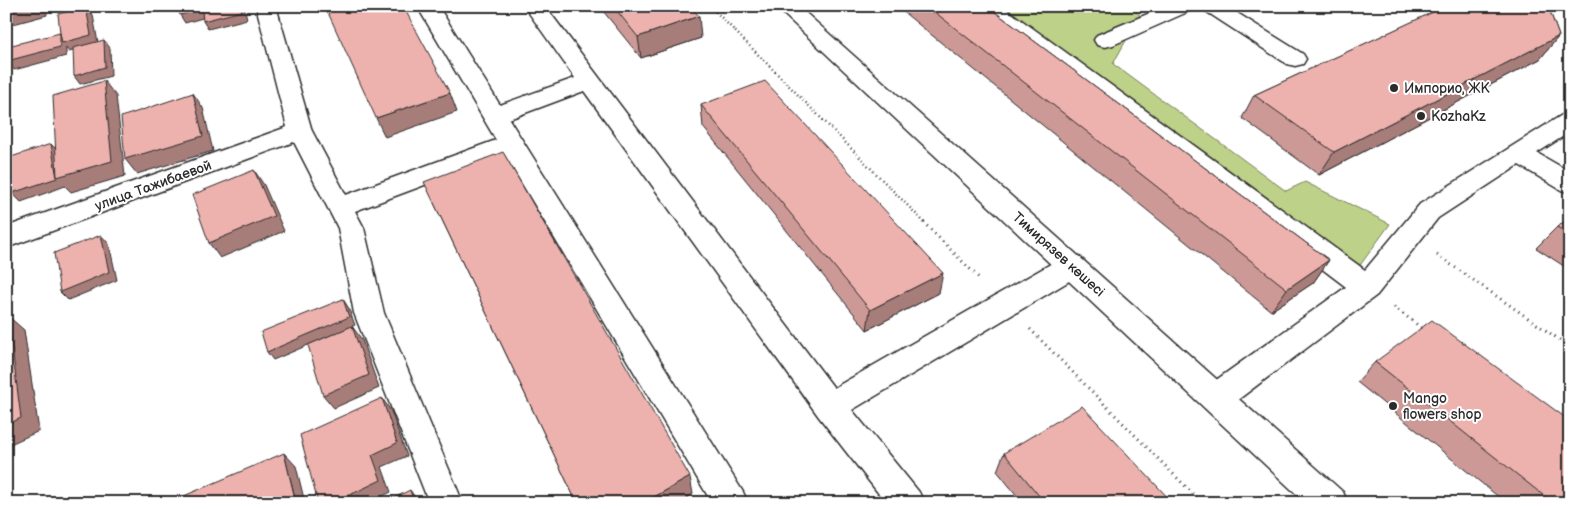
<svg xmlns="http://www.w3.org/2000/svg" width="1576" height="509" font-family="'Balsamiq Sans',sans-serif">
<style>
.green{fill:#bdd288;stroke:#747e5a}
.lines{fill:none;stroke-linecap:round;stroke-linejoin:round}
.minor-casing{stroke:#2b2b2b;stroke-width:3}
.major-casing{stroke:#2b2b2b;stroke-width:3}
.path-far1{stroke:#2b2b2b;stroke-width:2.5;stroke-dasharray:1 3;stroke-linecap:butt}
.path{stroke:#2b2b2b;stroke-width:3;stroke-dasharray:1 4.5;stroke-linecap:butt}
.minor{fill:#fff;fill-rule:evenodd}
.major{fill:#fff;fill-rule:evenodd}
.wall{fill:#cd9996;stroke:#2b2b2b}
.shaded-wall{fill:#a77d7a;stroke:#2b2b2b}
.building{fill:#eeb2ae;stroke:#2b2b2b}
.poi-dot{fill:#2b2b2b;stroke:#fff;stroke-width:2}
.labels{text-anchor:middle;stroke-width:4;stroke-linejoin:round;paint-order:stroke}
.poi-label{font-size:14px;fill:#2b2b2b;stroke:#fff;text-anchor:start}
.street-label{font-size:14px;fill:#2b2b2b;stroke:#fff}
</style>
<rect width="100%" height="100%" fill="#fff"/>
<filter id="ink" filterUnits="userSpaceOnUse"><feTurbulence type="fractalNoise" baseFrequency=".02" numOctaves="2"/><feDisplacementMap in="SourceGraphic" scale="10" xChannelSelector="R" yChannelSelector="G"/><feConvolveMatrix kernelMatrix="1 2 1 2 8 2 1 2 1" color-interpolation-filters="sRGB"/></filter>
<g filter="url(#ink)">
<!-- green -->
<path class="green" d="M 988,6 L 1130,6 L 1140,15 L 1113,64 L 1286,191 L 1305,182 L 1390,224 L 1358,268 Z"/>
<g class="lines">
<!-- minor casing -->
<g class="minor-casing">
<path id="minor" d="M 256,6 L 276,6 L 312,131 L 346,195 L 496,140 L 417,6 L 438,6 L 500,105 L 575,78 L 524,6 L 545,6 L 834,388 L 1061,258 L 1071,255 L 1081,258 L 1085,266 L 1081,274 L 852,410 L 919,492 L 924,503 L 886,503 L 819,417 L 584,91 L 509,119 L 743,492 L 748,503 L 712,503 L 505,155 L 355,211 L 364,228 L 384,313 L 463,503 L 429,503 L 354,313 L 338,228 L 294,142 L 6,248 L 6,227 L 287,127 Z
M 978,6 L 1002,6 L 1365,270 L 1420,204 L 1562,115 L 1570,113 L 1570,132 L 1537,153 L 1570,172 L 1570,193 L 1561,190 L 1519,165 L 1438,218 L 1377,295 L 1227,408 L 1216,412 L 1205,408 L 1200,398 L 1205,388 L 1346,287 L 981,10 Z
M 1167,6 L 1195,6 L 1192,10 L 1113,45 L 1105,47 L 1097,45 L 1094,40 L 1097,35 Z
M 1201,6 L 1226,6 L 1303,54 L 1306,59 L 1303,64 L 1295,66 L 1287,64 L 1204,10 Z"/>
</g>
<!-- major casing -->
<g class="major-casing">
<path id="major" d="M 775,6 L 798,6 L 1343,492 L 1348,503 L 1306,503 Z"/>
</g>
<!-- path-far1 -->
<path class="path-far1" d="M 710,6 L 925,223"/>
<!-- path -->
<path class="path" d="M 923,222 L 980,279
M 1437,255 L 1570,347
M 1394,307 L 1423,329
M 1030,329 L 1202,503"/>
<!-- minor -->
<use href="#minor" class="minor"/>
<!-- major -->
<use href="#major" class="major"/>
</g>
<!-- wall -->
<path class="wall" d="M 599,6 L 690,6 L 701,38 L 641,58 Z
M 896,6 L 987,6 L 1329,260 L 1313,283 L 1271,311 Z
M 1437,6 L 1548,6 L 1559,36 L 1540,59 L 1319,175 L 1242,118 L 1254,95 L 1438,10 Z
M 701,105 L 939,293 L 867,330 L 703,127 Z
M 434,203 L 693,494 L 678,503 L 577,503 Z
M 1570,218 L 1570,270 L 1536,248 L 1557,227 Z
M 1375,362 L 1570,503 L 1506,503 L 1357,382 Z
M 1004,453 L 1173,503 L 1023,503 L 997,471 Z"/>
<!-- shaded-wall -->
<path class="shaded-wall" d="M 11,6 L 46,6 L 47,15 L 6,26 L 6,7 Z
M 200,6 L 202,6 L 206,17 L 185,23 L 180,15 Z
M 241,6 L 243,6 L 245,10 L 247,19 L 208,29 L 203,21 Z
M 86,7 L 93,15 L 98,43 L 69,52 L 66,48 L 66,56 L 14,70 L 7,61 L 60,33 Z
M 699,16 L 701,38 L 641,58 L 638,37 Z
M 1559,36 L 1540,59 L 1319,175 L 1334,152 Z
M 104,40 L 110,48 L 111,76 L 80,84 L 74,76 Z
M 104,81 L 116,96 L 125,176 L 71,192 L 65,186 L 21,202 L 12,193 L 51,144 L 59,152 Z
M 193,93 L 203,108 L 213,151 L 137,174 L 125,159 Z
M 450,93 L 457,112 L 385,137 L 376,118 Z
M 254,170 L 264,185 L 284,231 L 220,258 L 209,243 Z
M 101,235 L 109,244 L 117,280 L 68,300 L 60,292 Z
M 1329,260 L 1313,283 L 1271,311 L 1287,289 Z
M 943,273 L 939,293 L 867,330 L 870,310 Z
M 343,299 L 348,307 L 355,325 L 273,360 L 267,352 Z
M 8,316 L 24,330 L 39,431 L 6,446 Z
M 352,326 L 362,340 L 379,388 L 334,408 L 323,395 Z
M 382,398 L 391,411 L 407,456 L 382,467 L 391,492 L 369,503 L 333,503 L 372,455 Z
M 284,453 L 296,466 L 305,503 L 296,503 Z
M 690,477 L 693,494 L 678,503 L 643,503 Z
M 410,490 L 419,503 L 414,503 Z"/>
<!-- building -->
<path class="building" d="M 177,6 L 200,6 L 201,9 L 180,15 Z
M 220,6 L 241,6 L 242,11 L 203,21 L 202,11 Z
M 325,6 L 403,6 L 450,93 L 376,118 Z
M 613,6 L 690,6 L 699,16 L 638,37 Z
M 927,6 L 987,6 L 1329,260 L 1287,289 Z
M 1446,6 L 1548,6 L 1559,36 L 1334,152 L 1254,95 Z
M 86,7 L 91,35 L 62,43 L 60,33 L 60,47 L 7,61 L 8,46 L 60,33 L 58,14 Z
M 104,40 L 105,67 L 74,76 L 73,48 Z
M 104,81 L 112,161 L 57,177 L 53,96 Z
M 765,81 L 943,273 L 870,310 L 701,105 Z
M 193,93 L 203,136 L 125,159 L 121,117 Z
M 51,144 L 57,178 L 12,193 L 8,158 Z
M 503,152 L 690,477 L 643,503 L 577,503 L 424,182 Z
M 254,170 L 274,216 L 209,243 L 192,195 Z
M 1570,218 L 1570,235 L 1557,227 Z
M 101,235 L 109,272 L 60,292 L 54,253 Z
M 343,299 L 349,317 L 267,352 L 261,332 Z
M 6,316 L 8,316 L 21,418 L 6,425 Z
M 1432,320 L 1570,421 L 1570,503 L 1553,503 L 1375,362 Z
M 352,326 L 369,375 L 323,395 L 308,345 Z
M 382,398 L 397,443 L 372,455 L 381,480 L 333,503 L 318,503 L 300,435 Z
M 1082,406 L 1173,503 L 1045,503 L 1004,453 Z
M 284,453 L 296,503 L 178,503 L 177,499 Z
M 410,490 L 414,503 L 384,503 Z"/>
</g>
<!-- markers -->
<g class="poi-dot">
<circle cx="1394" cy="88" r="5"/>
<circle cx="1421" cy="116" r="5"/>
<circle cx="1393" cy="406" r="5"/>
</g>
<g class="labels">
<!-- poi labels -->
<g class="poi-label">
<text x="1404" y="93">Импорио, ЖК</text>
<text x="1431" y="121">KozhaKz</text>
<text x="1403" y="403">Mango<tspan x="1403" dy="16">flowers shop</tspan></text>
</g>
<!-- street labels -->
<g class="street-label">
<text transform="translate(153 185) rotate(-20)" y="5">улица Тажибаевой</text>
<text transform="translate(1059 254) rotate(42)" y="5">Тимирязев көшесі</text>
</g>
</g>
<!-- margin -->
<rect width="1576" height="509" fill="none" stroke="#fff" stroke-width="25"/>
<rect x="12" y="12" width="1551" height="484" fill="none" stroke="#2b2b2b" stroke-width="2" filter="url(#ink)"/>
</svg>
